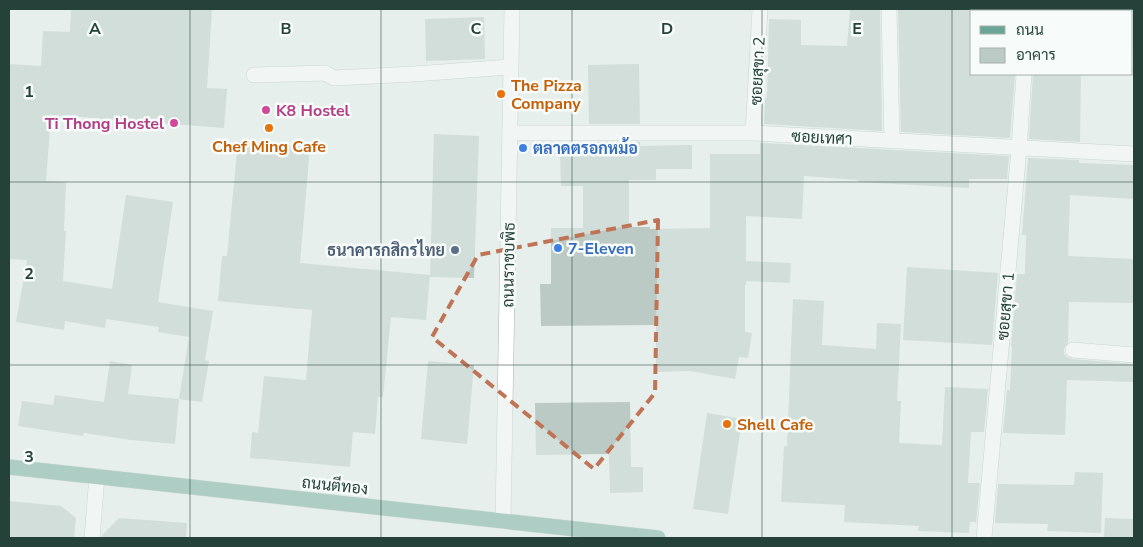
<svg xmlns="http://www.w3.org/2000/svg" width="1143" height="547" font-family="'Nunito Sans',Sarabun,sans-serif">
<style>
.building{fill:#bbcac4}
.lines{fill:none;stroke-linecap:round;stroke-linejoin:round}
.minor-casing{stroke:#a8b8b2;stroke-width:16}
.major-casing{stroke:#c2cac8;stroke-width:16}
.minor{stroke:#fff;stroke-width:15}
.major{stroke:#6aa596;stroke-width:15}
.marked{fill:none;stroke:#c07456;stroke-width:4;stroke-dasharray:10 6;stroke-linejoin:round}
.grid{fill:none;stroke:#24423a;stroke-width:1;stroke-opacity:0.55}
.food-dot{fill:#e8710a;stroke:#f7fbf9;stroke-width:2}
.hotel-dot{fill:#d1479c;stroke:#f7fbf9;stroke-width:2}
.shop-dot{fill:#3f7fe0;stroke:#f7fbf9;stroke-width:2}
.service-dot{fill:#5c6f8a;stroke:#f7fbf9;stroke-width:2}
.labels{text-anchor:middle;stroke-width:5;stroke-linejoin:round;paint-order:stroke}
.street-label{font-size:16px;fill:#24423a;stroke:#f7fbf9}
.food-label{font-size:16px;font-weight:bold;fill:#c56008;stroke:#f7fbf9;text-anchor:start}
.hotel-label{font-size:16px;font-weight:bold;fill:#b23c85;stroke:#f7fbf9;text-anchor:start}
.shop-label{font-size:16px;font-weight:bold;fill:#366cbe;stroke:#f7fbf9;text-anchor:start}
.service-label{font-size:16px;font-weight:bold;fill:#4e5e75;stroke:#f7fbf9;text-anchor:end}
.grid-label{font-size:16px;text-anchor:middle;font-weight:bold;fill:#24423a;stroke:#f7fbf9;stroke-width:5;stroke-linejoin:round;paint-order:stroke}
</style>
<rect width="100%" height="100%" fill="#e6efeb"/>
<!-- building -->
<path class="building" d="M 71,9 L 212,9 L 207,88 L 227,89 L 224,128 L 68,116 L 68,117 L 51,116 L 46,181 L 66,182 L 64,231 L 66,231 L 63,281 L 112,289 L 126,195 L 173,202 L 158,302 L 213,311 L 205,360 L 209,361 L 202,402 L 179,399 L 189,337 L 158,332 L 159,327 L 106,319 L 105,328 L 65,321 L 64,330 L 16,322 L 27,260 L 9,259 L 9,64 L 41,66 L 43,31 L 70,32 Z
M 850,9 L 880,9 L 882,131 L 764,124 L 765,98 L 767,98 L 769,19 L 801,20 L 801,45 L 847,46 Z
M 898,9 L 972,9 L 972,74 L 1015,74 L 1010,138 L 901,132 Z
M 484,17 L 485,59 L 426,61 L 425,19 Z
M 639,64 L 640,124 L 589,124 L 588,65 Z
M 1033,74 L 1081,74 L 1080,142 L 1029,139 Z
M 434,134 L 479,136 L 474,278 L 430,277 Z
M 238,141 L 310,147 L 300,263 L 430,275 L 426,320 L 391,317 L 383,397 L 378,397 L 375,434 L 353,432 L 350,467 L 250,458 L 252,432 L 258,433 L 264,376 L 306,380 L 312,310 L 218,301 L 222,256 L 227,256 Z
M 589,142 L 640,142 L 640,146 L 692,145 L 692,169 L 656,169 L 656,180 L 629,180 L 629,227 L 650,227 L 650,229 L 710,228 L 710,154 L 760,154 L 760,143 L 1009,156 L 1007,179 L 969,179 L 969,188 L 858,182 L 858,180 L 804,176 L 802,219 L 746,216 L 746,261 L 791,263 L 790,283 L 746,281 L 746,285 L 745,285 L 745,332 L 752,333 L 748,358 L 739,357 L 735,379 L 690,371 L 656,372 L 656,325 L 541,326 L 540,284 L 551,284 L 551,228 L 583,228 L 583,186 L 561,186 L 560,153 L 589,153 Z
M 1028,158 L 1079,160 L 1079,163 L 1134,165 L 1134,199 L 1070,195 L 1068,256 L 1134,259 L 1134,303 L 1069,302 L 1068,343 L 1064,349 L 1064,354 L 1067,357 L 1072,359 L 1134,364 L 1134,382 L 1067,380 L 1065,435 L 1003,433 L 1007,390 L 1010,390 L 1012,346 L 1011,346 L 1017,274 L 1025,274 L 1026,235 L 1022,235 Z
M 907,267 L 998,273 L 992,345 L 903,340 Z
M 793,299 L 824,301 L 822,345 L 876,349 L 877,323 L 901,324 L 897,401 L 901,401 L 899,443 L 942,445 L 945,387 L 988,389 L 984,432 L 971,432 L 968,483 L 980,483 L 976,522 L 970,522 L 969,533 L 918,531 L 919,526 L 844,522 L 845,505 L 781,502 L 784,446 L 787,446 Z
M 110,361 L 132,365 L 128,394 L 179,399 L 175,444 L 131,440 L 84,433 L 83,436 L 18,426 L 22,401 L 53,405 L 55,395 L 104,402 Z
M 428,361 L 474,365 L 467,444 L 421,439 Z
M 630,402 L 631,467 L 643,467 L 643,492 L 610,493 L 609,454 L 536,455 L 535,403 Z
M 707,413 L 742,419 L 728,514 L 693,509 Z
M 1075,472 L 1103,473 L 1101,533 L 1047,531 L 1048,524 L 995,523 L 998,484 L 1074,485 Z
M 9,501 L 61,506 L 76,518 L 74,538 L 9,538 Z
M 119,518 L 187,523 L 186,538 L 101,538 L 102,535 Z
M 1105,518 L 1134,519 L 1134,538 L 1104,538 Z"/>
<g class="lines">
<!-- minor casing -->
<g class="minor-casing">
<path id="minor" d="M 889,9 L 892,140
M 1028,11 L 1028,9
M 1132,61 L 1134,61
M 254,75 L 325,73 L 334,78 L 414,74 L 511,67
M 510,133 L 753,133 L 1134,154
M 753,133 L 760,9
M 1073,350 L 1134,355
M 503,521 L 512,9
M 92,538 L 97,476
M 984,538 L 1019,149 L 1024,74"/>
</g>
<!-- major casing -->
<g class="major-casing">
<path id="major" d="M 9,467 L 658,538"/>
</g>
<!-- minor -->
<use href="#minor" class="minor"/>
<!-- major -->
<use href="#major" class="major"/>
</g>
<!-- marked area -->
<path d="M0 0H1143V547H0ZM 658,220 L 655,393 L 594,469 L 432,337 L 478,255 Z" fill="#e6efeb" fill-opacity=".55" fill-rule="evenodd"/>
<path class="marked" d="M 658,220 L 655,393 L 594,469 L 432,337 L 478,255 Z"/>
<!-- grid -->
<path class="grid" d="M 190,9 L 190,538M 381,9 L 381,538M 572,9 L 572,538M 762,9 L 762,538M 952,9 L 952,538M 9,182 L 1134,182M 9,365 L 1134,365"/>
<!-- markers -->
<g class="food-dot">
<circle cx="501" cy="94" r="5"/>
<circle cx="269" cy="128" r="5"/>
<circle cx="727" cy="424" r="5"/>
</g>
<g class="hotel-dot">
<circle cx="266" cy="110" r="5"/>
<circle cx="174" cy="123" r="5"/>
</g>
<g class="shop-dot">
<circle cx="523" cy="148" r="5"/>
<circle cx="558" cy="248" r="5"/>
</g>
<circle class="service-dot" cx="455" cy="250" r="5"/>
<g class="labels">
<!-- street labels -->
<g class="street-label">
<text transform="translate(757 71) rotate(-87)" y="6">ซอยสุขา 2</text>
<text transform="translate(822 137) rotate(3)" y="6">ซอยเทศา</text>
<text transform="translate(508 265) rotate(-89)" y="6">ถนนราชบพิธ</text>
<text transform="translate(1005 306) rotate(-85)" y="6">ซอยสุขา 1</text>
<text transform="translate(335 485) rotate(6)" y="6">ถนนตีทอง</text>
</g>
<!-- food labels -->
<g class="food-label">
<text x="511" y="91">The Pizza<tspan x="511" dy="18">Company</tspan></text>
<text x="269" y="152" text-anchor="middle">Chef Ming Cafe</text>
<text x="737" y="430">Shell Cafe</text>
</g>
<!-- hotel labels -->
<g class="hotel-label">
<text x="276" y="116">K8 Hostel</text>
<text x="164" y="129" text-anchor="end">Ti Thong Hostel</text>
</g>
<!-- shop labels -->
<g class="shop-label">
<text x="533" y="154">ตลาดตรอกหม้อ</text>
<text x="568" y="254">7-Eleven</text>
</g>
<!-- service labels -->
<g class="service-label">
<text x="445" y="256">ธนาคารกสิกรไทย</text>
</g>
</g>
<g class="grid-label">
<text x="95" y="34">A</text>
<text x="286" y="34">B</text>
<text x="476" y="34">C</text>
<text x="667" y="34">D</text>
<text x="857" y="34">E</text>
<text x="29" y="97">1</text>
<text x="29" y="279">2</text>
<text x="29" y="462">3</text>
</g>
<!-- border -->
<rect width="1143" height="547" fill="none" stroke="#24423a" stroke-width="20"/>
<!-- legend -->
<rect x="970" y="10" width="162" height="65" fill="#f7fbf9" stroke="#a3b1ad"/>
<rect x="980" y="26" width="25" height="8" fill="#6aa596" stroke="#a3b1ad"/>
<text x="1016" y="35" font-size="15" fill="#24423a">ถนน</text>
<rect x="980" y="48" width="25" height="15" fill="#bbcac4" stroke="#a3b1ad"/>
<text x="1016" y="60" font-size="15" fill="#24423a">อาคาร</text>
</svg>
